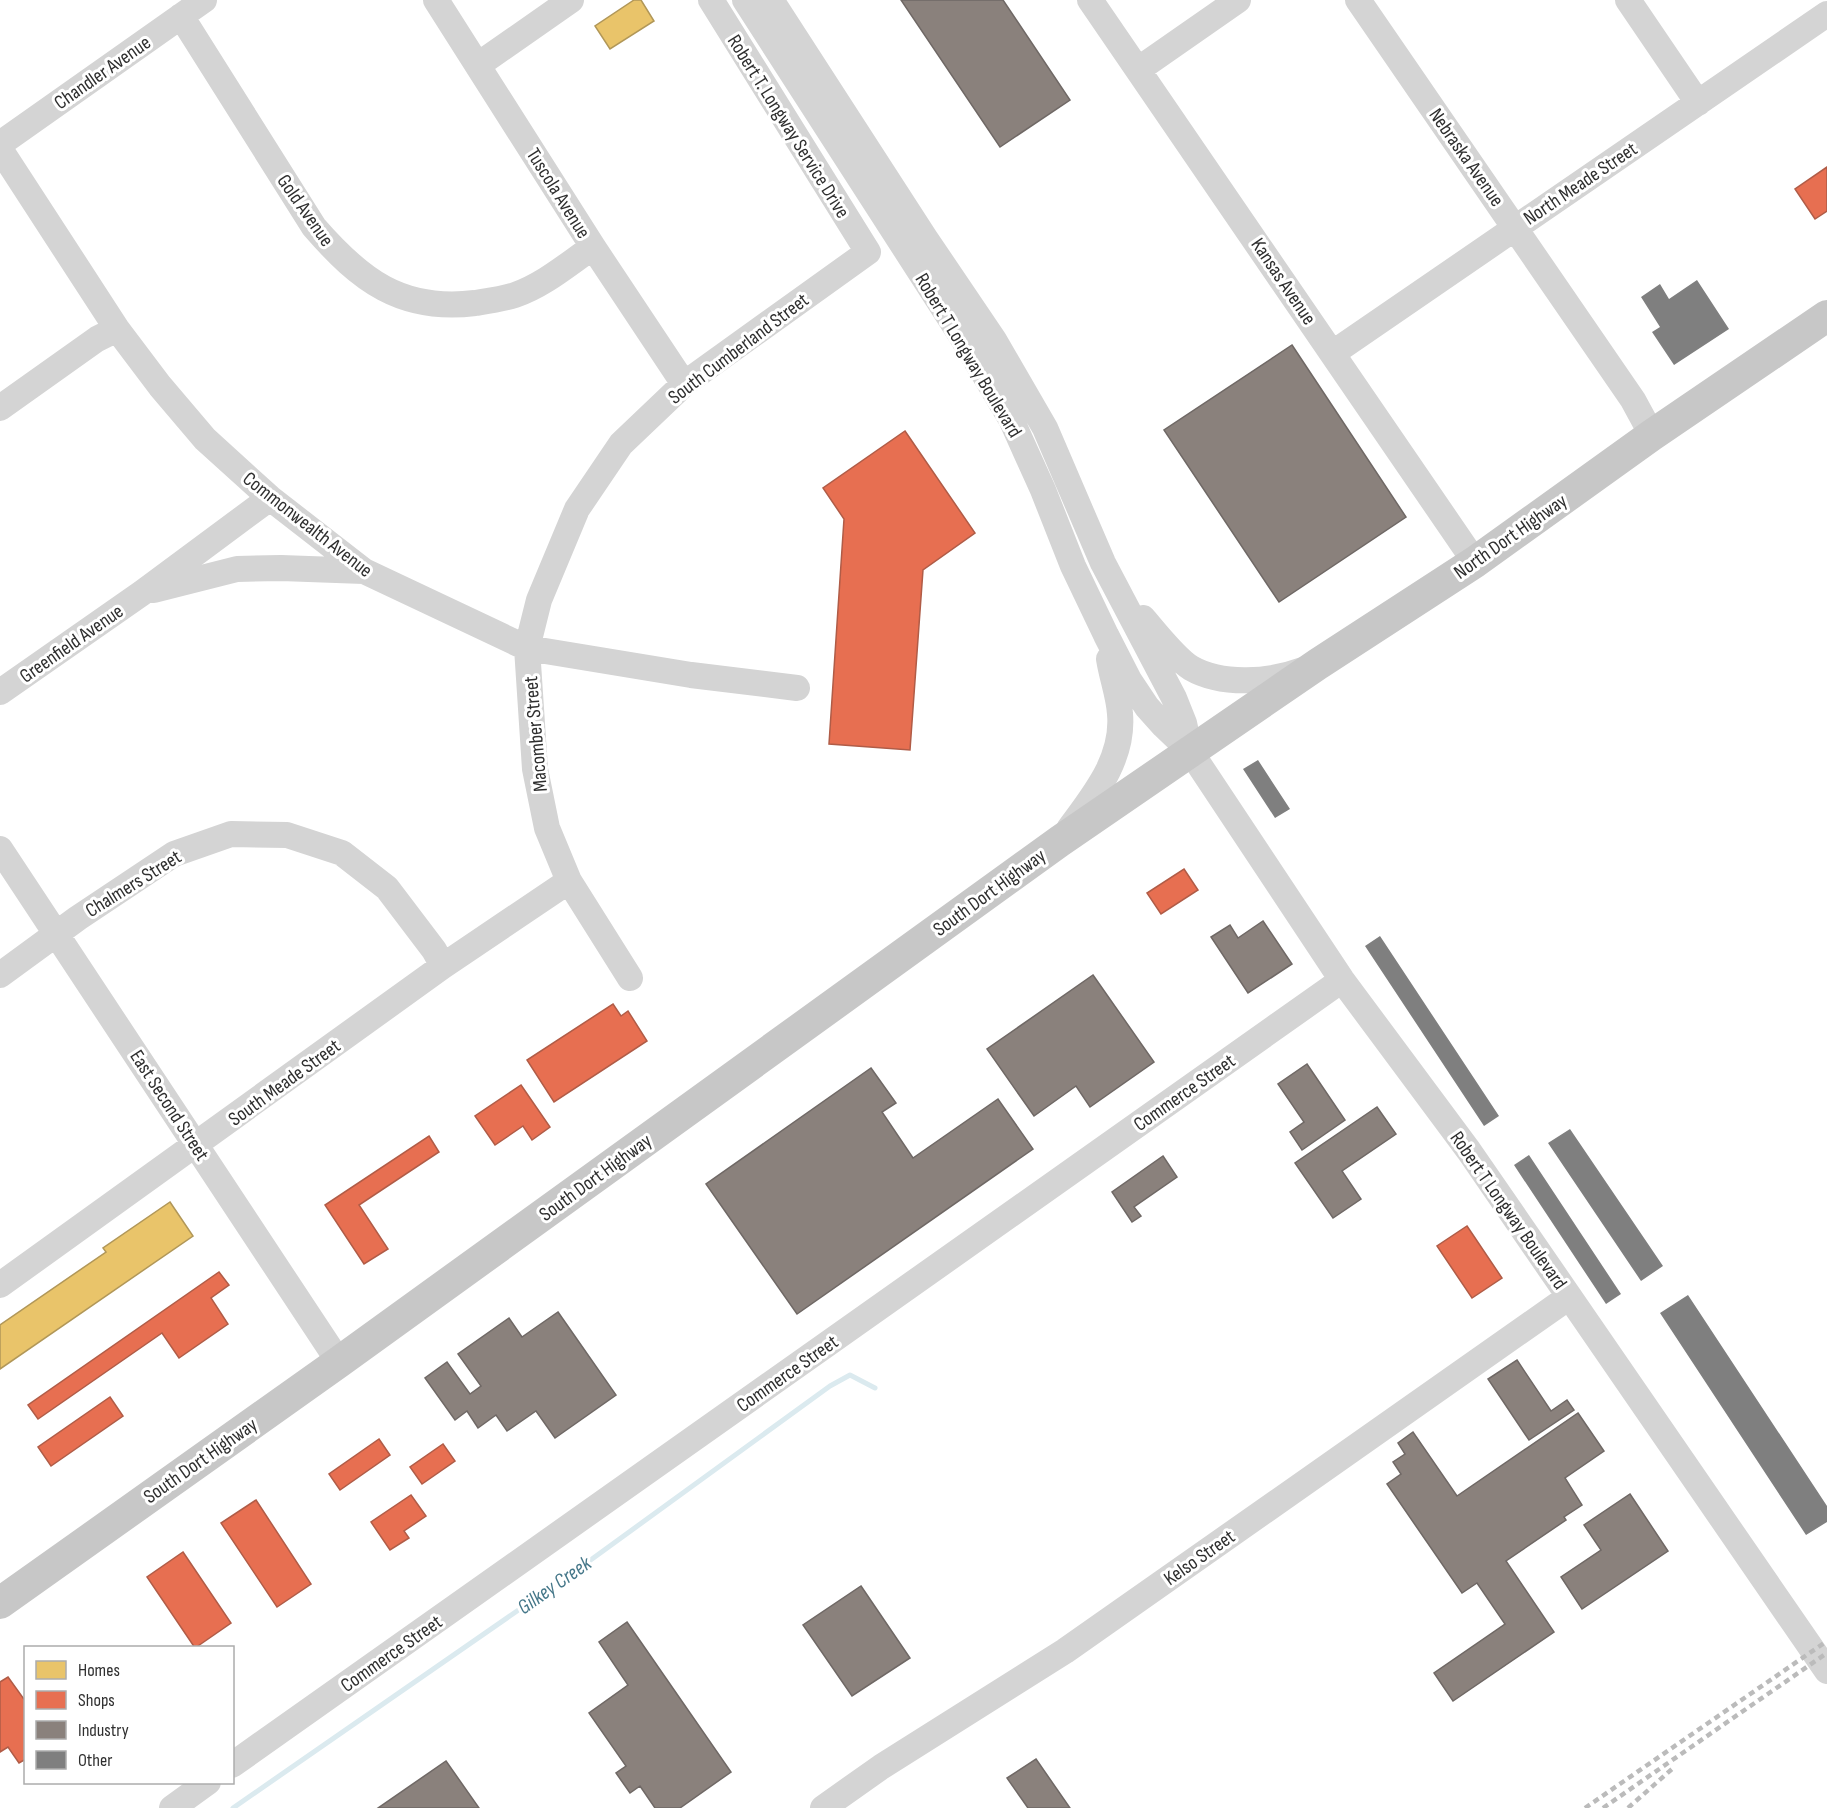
<svg xmlns="http://www.w3.org/2000/svg" width="1827" height="1808" font-family="'Sofia Sans Condensed',sans-serif">
<style>
.homes{fill:#e9c46a;stroke:#b19758;stroke-width:1.5}
.shops{fill:#e76f51;stroke:#b05c47;stroke-width:1.5}
.industry{fill:#8a817c;stroke:#6f6865;stroke-width:1.5}
.lines{fill:none;stroke-linecap:round;stroke-linejoin:round}
.stream{stroke:#dbeaef;stroke-width:5}
.building{fill:#7f7f7f}
.minor{stroke:#d4d4d4;stroke-width:26}
.major{stroke:#c7c7c7;stroke-width:32}
.rail{stroke:#bbb;stroke-width:4.5;stroke-dasharray:6 4.5;stroke-linecap:butt}
.labels{text-anchor:middle;stroke-width:6;stroke-linejoin:round;paint-order:stroke}
.street-label{font-size:20px;fill:#2f2f2f;stroke:#fff}
.water-label{font-size:21px;font-style:italic;fill:#457789;stroke:#fff}
</style>
<rect width="100%" height="100%" fill="#fff"/>
<!-- homes -->
<path class="homes" d="M 634,0 L 641,0 L 654,21 L 610,49 L 595,26 Z
M 170,1202 L 193,1236 L 0,1369 L 0,1325 L 106,1252 L 103,1248 Z"/>
<!-- shops -->
<path class="shops" d="M 1827,167 L 1827,211 L 1815,219 L 1795,189 Z
M 905,431 L 975,533 L 923,570 L 910,750 L 829,744 L 844,519 L 823,488 Z
M 1184,869 L 1198,890 L 1161,914 L 1147,893 Z
M 613,1004 L 621,1016 L 628,1011 L 647,1041 L 554,1102 L 527,1060 Z
M 521,1085 L 550,1127 L 532,1140 L 523,1126 L 495,1145 L 475,1116 Z
M 429,1136 L 439,1152 L 359,1205 L 388,1249 L 364,1264 L 325,1205 Z
M 1467,1226 L 1502,1278 L 1472,1298 L 1437,1246 Z
M 219,1272 L 229,1285 L 211,1298 L 228,1324 L 179,1358 L 162,1333 L 38,1419 L 28,1405 Z
M 110,1397 L 123,1416 L 51,1466 L 38,1447 Z
M 379,1439 L 390,1455 L 340,1490 L 329,1474 Z
M 443,1444 L 455,1461 L 422,1484 L 410,1467 Z
M 411,1495 L 426,1516 L 404,1531 L 409,1538 L 390,1550 L 371,1522 Z
M 256,1500 L 311,1584 L 277,1607 L 221,1523 Z
M 183,1552 L 231,1623 L 195,1648 L 147,1577 Z
M 8,1677 L 26,1702 L 26,1759 L 19,1763 L 8,1747 L 0,1752 L 0,1682 Z"/>
<!-- industry -->
<path class="industry" d="M 901,0 L 1003,0 L 1070,100 L 1000,147 Z
M 1292,345 L 1406,517 L 1279,602 L 1164,430 Z
M 1263,921 L 1292,964 L 1248,993 L 1211,937 L 1230,925 L 1238,938 Z
M 1093,975 L 1154,1062 L 1090,1107 L 1076,1086 L 1034,1116 L 987,1049 Z
M 1307,1064 L 1345,1120 L 1302,1150 L 1290,1132 L 1304,1122 L 1278,1084 Z
M 871,1068 L 896,1103 L 882,1112 L 913,1158 L 998,1099 L 1033,1149 L 797,1314 L 706,1184 Z
M 1377,1107 L 1396,1134 L 1342,1171 L 1361,1199 L 1333,1218 L 1295,1163 Z
M 1163,1156 L 1177,1177 L 1134,1207 L 1141,1216 L 1132,1222 L 1112,1192 Z
M 558,1312 L 616,1395 L 555,1438 L 536,1411 L 507,1431 L 496,1415 L 478,1428 L 467,1411 L 455,1420 L 425,1378 L 447,1362 L 470,1394 L 481,1386 L 458,1354 L 509,1318 L 522,1337 Z
M 1517,1360 L 1551,1411 L 1567,1400 L 1574,1410 L 1529,1440 L 1488,1379 Z
M 1578,1413 L 1604,1451 L 1565,1478 L 1582,1505 L 1564,1517 L 1566,1520 L 1506,1561 L 1554,1632 L 1453,1701 L 1434,1673 L 1505,1624 L 1477,1583 L 1462,1593 L 1387,1484 L 1401,1474 L 1393,1462 L 1405,1454 L 1398,1443 L 1413,1432 L 1457,1496 Z
M 1630,1494 L 1668,1551 L 1582,1609 L 1561,1577 L 1601,1550 L 1584,1525 Z
M 861,1586 L 910,1658 L 852,1696 L 803,1625 Z
M 627,1622 L 731,1772 L 680,1808 L 655,1808 L 640,1786 L 630,1793 L 616,1773 L 626,1766 L 589,1713 L 628,1685 L 599,1642 Z
M 1036,1759 L 1070,1808 L 1028,1808 L 1007,1778 Z
M 446,1761 L 479,1808 L 378,1808 Z"/>
<g class="lines">
<!-- stream -->
<path class="stream" d="M 233,1808 L 592,1559 L 830,1386 L 850,1375 L 875,1388"/>
</g>
<!-- building -->
<path class="building" d="M 1697,280 L 1729,329 L 1674,365 L 1652,332 L 1660,327 L 1641,297 L 1660,284 L 1669,299 Z
M 1258,760 L 1290,809 L 1275,818 L 1243,769 Z
M 1380,936 L 1499,1116 L 1484,1126 L 1365,946 Z
M 1570,1129 L 1663,1266 L 1641,1281 L 1548,1143 Z
M 1529,1155 L 1621,1294 L 1606,1304 L 1514,1165 Z
M 1688,1295 L 1827,1506 L 1827,1522 L 1806,1535 L 1660,1313 Z"/>
<g class="lines">
<!-- minor -->
<path class="minor" d="M 436,0 L 593,247 L 684,384
M 745,0 L 962,337 L 1011,419 L 1043,490 L 1073,566 L 1106,635 L 1129,680 L 1147,707 L 1164,726 L 1190,751 L 1342,980 L 1469,1151 L 1827,1671
M 771,0 L 925,238 L 994,340 L 1045,428 L 1103,563 L 1174,698 L 1184,723 L 1190,751
M 1090,0 L 1475,562
M 1358,0 L 1633,400 L 1652,435
M 1628,0 L 1698,103
M 181,16 L 314,227 C 360,280 401,312 475,303 C 488,301 503,299 515,295 C 544,285 568,264 593,247
M 478,65 L 571,0
M 1139,69 L 1238,0
M 0,144 L 204,0
M 0,149 L 117,329 L 160,386 L 205,439 L 270,498 L 364,571 L 527,648 L 691,675 L 797,688
M 1333,353 L 1827,14
M 0,408 L 97,339 L 117,329
M 154,590 L 237,569 L 281,568 L 364,571
M 1143,618 C 1155,632 1176,659 1191,668 C 1222,686 1271,682 1303,670
M 0,692 L 142,593 L 270,498
M 1069,829 C 1094,795 1124,759 1120,714 C 1119,696 1112,678 1109,659
M 0,849 L 339,1362
M 0,975 L 78,918 L 174,854 L 231,834 L 287,835 L 342,853 L 387,888 L 434,950 L 443,966
M 630,978 L 569,881 L 547,828 L 535,769 L 527,648 L 539,600 L 577,509 L 621,444 L 684,384 L 868,252 L 711,0
M 0,1285 L 443,966 L 569,881
M 232,1765 L 1342,980
M 172,1808 L 208,1782
M 823,1808 L 881,1767 L 1065,1651 L 1569,1297"/>
<!-- major -->
<path class="major" d="M 0,1603 L 339,1362 L 1060,841 L 1318,664 L 1475,562 L 1652,435 L 1827,316"/>
<!-- rail -->
<path class="rail" d="M 1585,1808 L 1827,1641
M 1603,1808 L 1827,1653
M 1628,1808 L 1672,1769"/>
</g>
<g class="labels">
<!-- street labels -->
<g class="street-label">
<text transform="translate(102 72) rotate(-35)" y="7">Chandler Avenue</text>
<text transform="translate(789 126) rotate(58)" y="7">Robert T. Longway Service Drive</text>
<text transform="translate(1467 157) rotate(55)" y="7">Nebraska Avenue</text>
<text transform="translate(1580 183) rotate(-34)" y="7">North Meade Street</text>
<text transform="translate(559 193) rotate(58)" y="7">Tuscola Avenue</text>
<text transform="translate(306 210) rotate(55)" y="7">Gold Avenue</text>
<text transform="translate(1284 281) rotate(56)" y="7">Kansas Avenue</text>
<text transform="translate(738 348) rotate(-37)" y="7">South Cumberland Street</text>
<text transform="translate(969 355) rotate(59)" y="7">Robert T Longway Boulevard</text>
<text transform="translate(308 524) rotate(38)" y="7">Commonwealth Avenue</text>
<text transform="translate(1510 536) rotate(-35)" y="7">North Dort Highway</text>
<text transform="translate(71 643) rotate(-35)" y="7">Greenfield Avenue</text>
<text transform="translate(535 734) rotate(-95)" y="7">Macomber Street</text>
<text transform="translate(133 883) rotate(-32)" y="7">Chalmers Street</text>
<text transform="translate(989 892) rotate(-36)" y="7">South Dort Highway</text>
<text transform="translate(284 1082) rotate(-36)" y="7">South Meade Street</text>
<text transform="translate(1184 1092) rotate(-35)" y="7">Commerce Street</text>
<text transform="translate(170 1105) rotate(57)" y="7">East Second Street</text>
<text transform="translate(595 1177) rotate(-36)" y="7">South Dort Highway</text>
<text transform="translate(1509 1210) rotate(55)" y="7">Robert T Longway Boulevard</text>
<text transform="translate(787 1373) rotate(-35)" y="7">Commerce Street</text>
<text transform="translate(200 1460) rotate(-35)" y="7">South Dort Highway</text>
<text transform="translate(1199 1557) rotate(-35)" y="7">Kelso Street</text>
<text transform="translate(391 1653) rotate(-35)" y="7">Commerce Street</text>
</g>
<!-- water labels -->
<g class="water-label">
<text transform="translate(554 1585) rotate(-35)" y="7">Gilkey Creek</text>
</g>
</g>
<!-- legend -->
<rect x="24" y="1646" width="210" height="138" fill="#ffffff" stroke="#acacac" stroke-width="1.5"/>
<rect x="36" y="1661" width="30" height="18" fill="#e9c46a" stroke="#acacac" stroke-width="1.5"/>
<text x="78" y="1676" font-size="18" fill="#2f2f2f">Homes</text>
<rect x="36" y="1691" width="30" height="18" fill="#e76f51" stroke="#acacac" stroke-width="1.5"/>
<text x="78" y="1706" font-size="18" fill="#2f2f2f">Shops</text>
<rect x="36" y="1721" width="30" height="18" fill="#8a817c" stroke="#acacac" stroke-width="1.5"/>
<text x="78" y="1736" font-size="18" fill="#2f2f2f">Industry</text>
<rect x="36" y="1751" width="30" height="18" fill="#7f7f7f" stroke="#acacac" stroke-width="1.5"/>
<text x="78" y="1766" font-size="18" fill="#2f2f2f">Other</text>
</svg>
